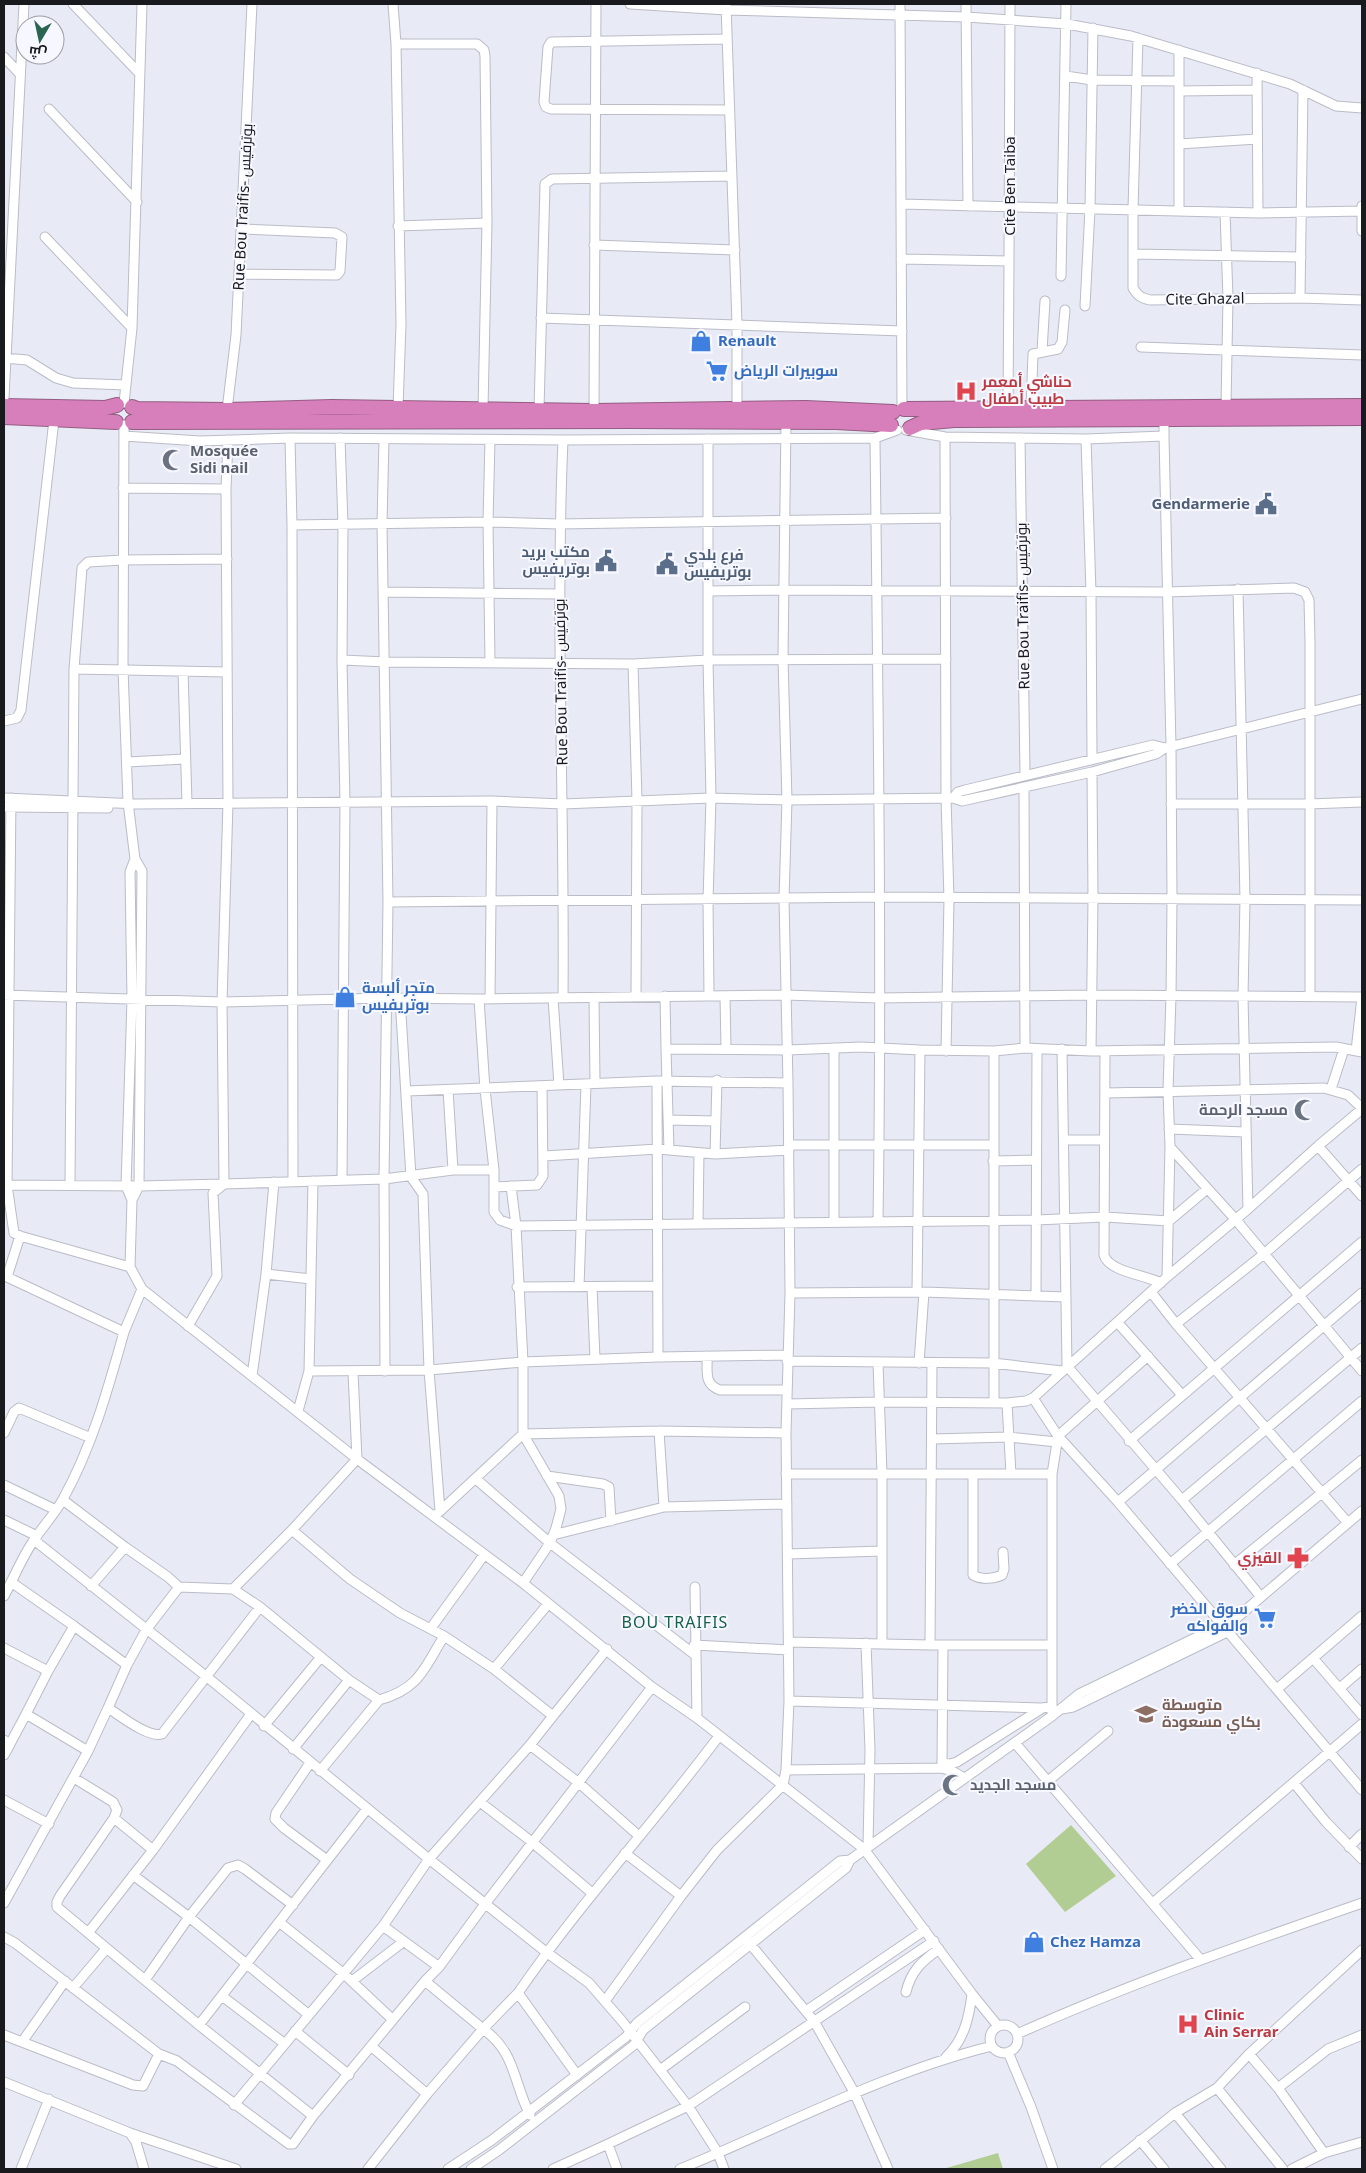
<svg xmlns="http://www.w3.org/2000/svg" width="1366" height="2173" font-family="'Noto Sans',Cairo,sans-serif">
<style>
.green{fill:#b2cd93}
.lines{fill:none;stroke-linecap:round;stroke-linejoin:round}
.minor-casing{stroke:#babcc7;stroke-width:11}
.highway-casing{stroke:#945c83;stroke-width:16}
.minor{stroke:#fff;stroke-width:9}
.highway{stroke:#d77fba;stroke-width:14}
.labels{text-anchor:middle;stroke-width:4;stroke-linejoin:round;paint-order:stroke}
.street-label{font-size:15px;fill:#191a1e;stroke:#f7f8ff}
.shop-label{font-size:15px;font-weight:bold;fill:#366cbe;stroke:#f7f8ff;text-anchor:start}
.health-label{font-size:15px;font-weight:bold;fill:#be3a42;stroke:#f7f8ff;text-anchor:start}
.worship-label{font-size:15px;font-weight:bold;fill:#5b616d;stroke:#f7f8ff;text-anchor:start}
.service-label{font-size:15px;font-weight:bold;fill:#4e5e75;stroke:#f7f8ff;text-anchor:end}
.education-label{font-size:15px;font-weight:bold;fill:#785e54;stroke:#f7f8ff;text-anchor:start}
.neighbourhood-label{font-size:16px;letter-spacing:1px;fill:#165f48;stroke:#f7f8ff}
</style>
<rect width="100%" height="100%" fill="#e8ebf5"/>
<!-- green -->
<path class="green" d="M 1071,1825 L 1116,1876 L 1065,1912 L 1026,1864 Z
M 998,2153 L 1003,2169 L 943,2169 Z"/>
<g class="lines">
<!-- minor casing -->
<g class="minor-casing">
<path id="minor" d="M 73,4 L 140,74
M 393,4 L 396,44 L 401,324 L 398,408
M 630,4 L 726,10 L 966,17 L 1067,24 L 1131,36 L 1290,84 L 1336,106 L 1362,108
M 726,4 L 737,324 L 737,408
M 900,4 L 902,409
M 966,4 L 968,206
M 1138,38 L 1133,209 L 1133,288 C 1138,296 1141,298 1150,300 L 1300,298 L 1362,300
M 727,39 L 551,42 L 548,47 L 544,102 L 546,107 L 551,109 L 729,110
M 396,44 L 477,44 L 484,50 L 485,56 L 487,223 L 483,409
M 1179,50 L 1179,210
M 4,57 L 19,73
M 1257,73 L 1258,213
M 1066,76 L 1092,80 L 1179,81
M 1179,91 L 1257,90
M 49,109 L 137,202
M 1179,144 L 1257,139
M 901,204 L 1258,213 L 1362,211
M 1362,206 L 1362,231
M 1225,212 L 1228,298 L 1226,407
M 398,226 L 487,223
M 45,237 L 132,328
M 594,245 L 735,250
M 1133,254 L 1301,257
M 901,259 L 1009,261 L 1010,4
M 240,274 L 337,275 L 340,271 L 342,237 L 335,233 L 242,229
M 1061,276 L 1066,4
M 1300,298 L 1303,90
M 1085,306 L 1090,209 L 1093,28
M 541,318 L 902,331
M 1141,347 L 1362,355
M 1042,351 L 1045,301
M 4,358 L 27,360 L 56,378 L 73,383 L 126,385
M 4,398 L 24,4
M 124,403 L 132,328 L 142,4
M 1008,408 L 1009,261
M 1031,408 L 1033,354 L 1058,349 L 1062,342 L 1065,310
M 227,410 L 236,335 L 252,4
M 539,410 L 545,184 L 552,179 L 730,176
M 594,411 L 596,4
M 124,425 L 123,669 L 128,802 L 135,859 L 142,871 L 139,1186 L 132,1200
M 906,430 L 945,437 L 1086,439 L 1164,436 L 1164,419
M 124,436 L 200,441 L 290,438 L 563,440 L 875,438 L 897,430
M 1164,436 L 1171,746 L 1172,899 L 1171,996 L 1168,1091 L 1170,1147 L 1167,1277
M 945,437 L 946,798 L 949,899 L 946,1051
M 290,438 L 292,525 L 293,1181
M 340,438 L 343,525 L 342,660 L 345,803 L 342,1180
M 875,438 C 878,699 882,960 878,1221
M 1020,438 L 1025,774
M 384,439 L 382,524 L 388,902 L 384,1179 L 385,1371
M 708,439 L 708,660 L 711,798 L 708,901 L 709,996
M 1086,439 L 1091,592 L 1092,758
M 490,440 L 488,522 L 490,663
M 563,440 C 555,626 565,812 563,998
M 123,488 L 226,489
M 292,525 L 488,522 L 559,524 L 946,518
M 1238,589 L 1245,899 L 1243,997 L 1248,1209
M 708,591 L 784,590 L 1166,592 L 1294,588 L 1305,592 L 1309,600 L 1310,642 L 1310,996
M 384,592 L 559,594
M 342,660 L 386,662 L 633,664 L 708,660 L 946,659
M 633,664 L 637,800 L 636,996
M 74,669 L 227,672
M 183,671 L 187,803
M 4,721 L 17,718 L 21,710 L 54,420
M 127,762 L 185,759
M 1024,788 L 1025,1048
M 4,798 L 138,804 L 492,801 L 563,804 L 711,798 L 787,800 L 953,798 L 962,801 L 1092,772 L 1156,754 L 1165,748 L 1362,699
M 11,798 L 7,1185 L 14,1233 L 20,1236 L 130,1267
M 953,798 L 958,792 L 965,790 L 1153,745 L 1165,748
M 1171,804 L 1309,804 L 1362,802
M 4,807 L 108,808
M 135,859 L 130,872 L 132,1000 L 126,1186 L 132,1200 L 130,1267 L 142,1289 L 357,1459 L 523,1583 L 652,1687 L 697,1718 L 864,1849 L 972,1994 L 998,2026
M 388,902 L 880,897 L 1362,900
M 4,995 L 222,1002 L 386,998 L 479,999 L 785,995 L 879,998 L 1092,995 L 1362,997
M 665,996 L 666,1049
M 725,996 L 726,1049
M 400,998 L 411,1177 L 423,1194 L 429,1370 L 440,1511
M 553,998 L 559,1085
M 594,998 L 595,1083
M 479,999 L 485,1089 L 494,1170 L 494,1212 L 500,1220 L 516,1226 L 1036,1220 L 1105,1217 L 1169,1221 L 1207,1189
M 490,999 L 492,801
M 1062,1049 L 1067,1366 L 1182,1500 L 1261,1597
M 994,1051 L 994,1402
M 1091,1051 L 1093,899 L 1092,772
M 1105,1051 L 1104,1255 C 1109,1272 1146,1275 1161,1283
M 1356,1051 L 1362,997
M 657,1081 L 658,1357
M 1331,1089 L 1344,1049
M 448,1090 L 453,1170
M 407,1091 L 657,1081 L 788,1083
M 1106,1093 L 1324,1088 L 1348,1095 L 1362,1108
M 668,1120 L 716,1121
M 1169,1129 L 1245,1132
M 1064,1140 L 1104,1140
M 789,1145 L 993,1145
M 1318,1146 L 1362,1196
M 1170,1147 L 1236,1220 L 1362,1371
M 669,1150 L 666,1049 L 788,1050 L 861,1047 L 920,1050 L 994,1051 L 1025,1048 L 1091,1051 L 1336,1047 L 1362,1052
M 715,1154 L 789,1150
M 544,1156 L 658,1149 L 715,1154 L 717,1080
M 993,1161 L 1036,1160
M 274,1182 L 266,1274 L 311,1279
M 224,1184 L 222,1002 L 228,803 L 226,489 L 228,440
M 4,1185 L 139,1186 L 224,1184 L 384,1179 L 453,1170 L 494,1170
M 70,1185 L 74,669 L 82,568 L 88,562 L 123,560 L 227,559
M 511,1186 L 516,1226 L 523,1362 L 523,1434 L 559,1496 L 561,1509 L 556,1528 L 550,1543 L 523,1583
M 494,1187 L 537,1185 L 543,1176 L 542,1086
M 834,1222 L 834,1048
M 698,1223 L 699,1153
M 20,1236 L 7,1277 L 124,1332 L 142,1289
M 517,1287 L 657,1286
M 579,1287 L 586,1084
M 592,1287 L 595,1359
M 917,1292 L 920,1050
M 1151,1292 L 1176,1324 L 1348,1523
M 790,1293 L 924,1292 L 1066,1297
M 1036,1296 L 1037,1049
M 1118,1323 L 1182,1395
M 1176,1324 L 1264,1254 L 1362,1169
M 188,1326 L 217,1276 L 213,1193 L 224,1184
M 707,1356 C 708,1371 703,1384 720,1390 L 787,1390
M 787,1361 L 993,1363 L 1062,1371
M 878,1363 L 882,1473 L 882,1643
M 919,1363 L 924,1292
M 309,1371 L 429,1370 L 523,1362 L 658,1357 L 787,1355
M 252,1376 L 266,1274
M 1033,1398 L 1058,1436 L 1118,1502 L 1362,1790
M 1007,1403 L 1011,1474
M 787,1404 L 879,1402 L 1007,1403 L 1026,1401 L 1033,1398 L 1167,1277 L 1248,1209 L 1318,1146 L 1362,1109
M 298,1411 L 309,1371 L 313,1181
M 659,1431 L 664,1507
M 4,1433 L 14,1412 L 19,1408 L 91,1438
M 523,1434 L 659,1431 L 786,1433
M 932,1439 L 1009,1437 L 1057,1442
M 1129,1441 L 1362,1242
M 786,1474 L 1052,1474
M 973,1474 L 973,1575 C 981,1580 994,1579 1002,1575 L 1004,1569 L 1003,1552
M 547,1476 L 603,1484 L 609,1487 L 611,1521
M 476,1479 L 550,1543 L 695,1655
M 4,1485 L 56,1510
M 63,1500 L 125,1547 L 168,1577 L 179,1587 L 233,1589 L 260,1607 L 349,1680 L 379,1700 C 419,1689 424,1669 444,1636 L 400,1613 L 350,1579 L 292,1530
M 1182,1500 L 1362,1348
M 1118,1502 L 1362,1293
M 437,1514 L 523,1434
M 4,1520 L 37,1536
M 553,1535 L 664,1507 L 787,1504
M 34,1540 L 207,1677 L 429,1859 L 546,1952 L 589,1983 L 622,2021 L 688,2106 L 718,2153 L 724,2169
M 788,1554 L 882,1551
M 1170,1564 L 1362,1401
M 1234,1565 L 1362,1460
M 91,1586 L 125,1547
M 695,1587 L 697,1718
M 233,1589 L 292,1530 L 357,1459 L 353,1372
M 4,1596 C 14,1578 22,1557 34,1540 C 43,1526 55,1514 63,1499 C 92,1447 108,1389 124,1332
M 74,1626 L 127,1665 L 146,1630 L 179,1587
M 431,1628 L 484,1555
M 444,1636 L 494,1669 L 553,1716 L 607,1649
M 789,1642 L 930,1645 L 1052,1645
M 866,1643 L 870,1750 L 868,1846
M 694,1645 L 788,1650
M 930,1645 L 932,1363
M 943,1645 L 942,1763 L 950,1764 L 957,1762 L 1041,1709
M 4,1648 L 48,1671 L 74,1626 L 11,1582
M 1313,1658 L 1362,1715
M 127,1665 L 108,1708 C 121,1716 148,1738 162,1734 L 260,1607
M 494,1669 L 548,1604
M 48,1671 L 26,1714 L 88,1751 L 108,1708
M 1340,1688 L 1362,1669
M 1277,1689 L 1362,1616
M 789,1701 L 1041,1708 L 1051,1707
M 1062,1709 L 1073,1707 L 1227,1632 L 1233,1621 L 1261,1597 L 1362,1511
M 1052,1716 L 1052,1474 L 1058,1436 L 1148,1356
M 264,1726 L 321,1657
M 4,1740 L 10,1744 L 26,1714
M 1015,1743 L 1200,1959
M 530,1745 L 579,1783 L 639,1836
M 293,1749 L 349,1680
M 4,1755 L 10,1744
M 310,1763 L 276,1813 L 275,1819 L 284,1828 L 327,1860
M 786,1770 L 941,1768 L 952,1771 L 964,1778
M 320,1771 L 379,1700
M 74,1778 L 113,1802 L 117,1810 L 114,1818 L 60,1896 L 57,1902 L 57,1907 L 199,2025 L 313,2116
M 1048,1781 L 1108,1731
M 1294,1783 L 1326,1822 L 1362,1859
M 4,1800 L 49,1824
M 480,1802 L 532,1842 L 592,1893
M 114,1818 L 153,1850
M 1349,1847 L 1362,1834
M 133,1875 L 189,1917 L 309,2015
M 681,1896 L 717,1850 L 783,1785 L 786,1770 L 789,1701 L 786,1433 L 790,1293 L 788,1083 L 784,899 L 787,800 L 783,659 L 786,422
M 4,1903 L 88,1751
M 1153,1903 L 1362,1724
M 279,1922 L 343,1973 L 392,2019
M 88,1933 L 153,1850 L 251,1714
M 4,1937 L 15,1943 L 159,2054 L 143,2086 L 133,2085 L 4,2035
M 746,1939 L 814,2021 L 854,2092 L 888,2169
M 439,1967 L 383,1926 L 429,1859 L 530,1745 L 553,1716
M 145,1980 L 189,1917 L 228,1868 L 238,1865 L 245,1869 L 293,1905
M 352,1981 L 403,1942
M 73,1988 L 106,1949
M 906,1992 C 911,1971 922,1961 939,1949
M 518,1993 L 483,2029 L 425,1981 L 439,1967 L 485,1904 L 652,1687
M 222,1996 L 285,2044
M 605,2001 L 681,1896 L 625,1853
M 806,2011 L 925,1930
M 199,2025 L 367,1809
M990 2039a14 14 0 1 1 28 0a14 14 0 1 1-28 0Z
M 295,2031 L 349,2075
M 1017,2034 C 1131,1983 1244,1944 1362,1903
M 22,2042 L 65,1981
M 371,2046 L 427,2094
M 1008,2052 L 1031,2107 L 1053,2169
M 159,2054 L 177,2061 L 289,2144 L 293,2144 L 313,2116 L 425,1981
M 1249,2054 L 1278,2088 L 1328,2049 L 1362,2035
M 946,2057 C 964,2040 969,2018 972,1994
M 660,2070 L 745,2007
M 577,2075 L 518,1993 C 580,1903 654,1823 719,1736
M 4,2082 L 130,2133 L 136,2142 L 144,2169
M 1217,2088 L 1283,2169
M 1278,2088 L 1324,2153
M 234,2105 L 383,1926
M 1175,2113 L 1221,2169
M 130,2133 L 236,2169
M 1140,2140 L 1164,2169
M 21,2169 L 49,2099
M 368,2169 L 427,2094 L 483,2029 C 516,2052 513,2082 530,2115
M 448,2169 L 492,2140 L 626,2037 L 637,2023 L 840,1861 L 850,1860 L 1052,1716 L 1079,1694 L 1222,1625 L 1233,1621
M 471,2169 L 499,2150 L 634,2045 L 643,2030 L 846,1868 L 850,1860
M 553,2169 L 608,2144
M 617,2169 L 608,2144 L 688,2106 L 934,1941
M 680,2169 C 783,2127 883,2073 992,2046
M 1105,2169 L 1175,2113 L 1217,2088 L 1249,2054 L 1362,1950
M 1292,2169 L 1324,2153 L 1362,2142"/>
</g>
<!-- highway casing -->
<g class="highway-casing">
<path id="highway" d="M 4,406 L 105,408 L 117,405
M 132,407 L 137,409 L 227,410 L 332,407 L 594,411 L 806,408 L 893,412
M 904,409 L 1362,406
M 4,417 L 116,422
M 132,422 L 632,421 L 836,422 L 891,425
M 910,428 L 921,423 L 954,420 L 1362,418"/>
</g>
<!-- minor -->
<use href="#minor" class="minor"/>
<!-- highway -->
<use href="#highway" class="highway"/>
</g>
<!-- icons -->
<defs>
<g id="shop-bare" transform="scale(1.725)"><path d="M-5-2.5h2.3a2.7 3.5 0 0 1 5.4 0H5L5.5 6h-11ZM-1.5-2.5h3a1.5 2.3 0 0 0-3 0Z" fill="#3f7fe0" stroke="#f7f8ff" stroke-width="2.5" paint-order="stroke"/></g>
<g id="supermarket-bare" transform="scale(1.725)"><path d="M-6-5.5h2.5l.6 2H6L4.5 2H-2.5L-4.4-4H-6ZM-1.5 3.2a1.3 1.3 0 1 0 .1 0ZM3 3.2a1.3 1.3 0 1 0 .1 0Z" fill="#3f7fe0" stroke="#f7f8ff" stroke-width="2.5" paint-order="stroke"/></g>
<g id="hospital-bare" transform="scale(1.725)"><path d="M-5-5h3v3.5h4V-5h3V5h-3V1.5h-4V5h-3Z" fill="#e0444e" stroke="#f7f8ff" stroke-width="2.5" paint-order="stroke"/></g>
<g id="mosque-bare" transform="scale(1.725)"><path d="M3.5-4.9A6 6 0 1 0 3.5 4.9A5 5 0 1 1 3.5-4.9Z" fill="#6b7280" stroke="#f7f8ff" stroke-width="2.5" paint-order="stroke"/></g>
<g id="civic-bare" transform="scale(1.725)"><path d="M-.6-6.5H3V-4.5H.6V-3L4-1V1h2V6H-6V1h2V-1L-.6-3ZM-1.2 2.5V6h2.4V2.5Z" fill="#5c6f8a" stroke="#f7f8ff" stroke-width="2.5" paint-order="stroke"/></g>
<g id="pharmacy-bare" transform="scale(1.725)"><path d="M-2-6h4v4h4v4h-4v4h-4v-4h-4v-4h4Z" fill="#e0444e" stroke="#f7f8ff" stroke-width="2.5" paint-order="stroke"/></g>
<g id="school-bare" transform="scale(1.725)"><path d="M0-5L7-2L0 1L-7-2ZM-4 1L0 2.5L4 1V4Q0 6-4 4Z" fill="#8d6e63" stroke="#f7f8ff" stroke-width="2.5" paint-order="stroke"/></g>
</defs>
<g fill-rule="evenodd">
<use href="#shop-bare" x="701" y="341"/>
<use href="#supermarket-bare" x="717" y="371"/>
<use href="#hospital-bare" x="966" y="391"/>
<use href="#mosque-bare" x="173" y="460"/>
<use href="#civic-bare" x="1266" y="504"/>
<use href="#civic-bare" x="606" y="561"/>
<use href="#civic-bare" x="667" y="564"/>
<use href="#shop-bare" x="345" y="997"/>
<use href="#mosque-bare" x="1305" y="1110"/>
<use href="#pharmacy-bare" x="1298" y="1558"/>
<use href="#supermarket-bare" x="1265" y="1618"/>
<use href="#school-bare" x="1146" y="1714"/>
<use href="#mosque-bare" x="953" y="1785"/>
<use href="#shop-bare" x="1034" y="1942"/>
<use href="#hospital-bare" x="1188" y="2024"/>
</g>
<g class="labels">
<!-- street labels -->
<g class="street-label">
<text transform="translate(1010 186) rotate(-90)" y="5">Cite Ben Taiba</text>
<text transform="translate(243 207) rotate(-87)" y="5">Rue Bou Traifis- بوترفيس</text>
<text transform="translate(1205 299) rotate(-1)" y="5">Cite Ghazal</text>
<text transform="translate(1023 606) rotate(-91)" y="5">Rue Bou Traifis- بوترفيس</text>
<text transform="translate(561 682) rotate(-91)" y="5">Rue Bou Traifis- بوترفيس</text>
</g>
<!-- shop labels -->
<g class="shop-label">
<text x="718" y="346">Renault</text>
<text x="734" y="376">سوبيرات الرياض</text>
<text x="362" y="993">متجر ألبسة<tspan x="362" dy="17">بوتريفيس</tspan></text>
<text x="1248" y="1614" text-anchor="end">سوق الخضر<tspan x="1248" dy="17">والفواكه</tspan></text>
<text x="1050" y="1947">Chez Hamza</text>
</g>
<!-- health labels -->
<g class="health-label">
<text x="982" y="387">حناشي أمعمر<tspan x="982" dy="17">طبيب أطفال</tspan></text>
<text x="1282" y="1563" text-anchor="end">القيزي</text>
<text x="1204" y="2020">Clinic<tspan x="1204" dy="17">Ain Serrar</tspan></text>
</g>
<!-- worship labels -->
<g class="worship-label">
<text x="190" y="456">Mosquée<tspan x="190" dy="17">Sidi nail</tspan></text>
<text x="1288" y="1115" text-anchor="end">مسجد الرحمة</text>
<text x="970" y="1790">مسجد الجديد</text>
</g>
<!-- service labels -->
<g class="service-label">
<text x="1250" y="509">Gendarmerie</text>
<text x="590" y="557">مكتب بريد<tspan x="590" dy="17">بوتريفيس</tspan></text>
<text x="684" y="560" text-anchor="start">فرع بلدي<tspan x="684" dy="17">بوتريفيس</tspan></text>
</g>
<!-- education labels -->
<g class="education-label">
<text x="1162" y="1710">متوسطة<tspan x="1162" dy="17">بكاي مسعودة</tspan></text>
</g>
<!-- neighbourhood labels -->
<g class="neighbourhood-label">
<text x="675" y="1628">BOU TRAIFIS</text>
</g>
</g>
<!-- border -->
<rect width="1366" height="2173" fill="none" stroke="#191a1e" stroke-width="10"/>
<!-- north arrow -->
<g transform="translate(40 40) rotate(189)"><circle r="24" fill="#f7f8ff" stroke="#9e9fa5"/>
<path d="M0-4L9 19L0 12L-9 19Z" fill="#296550"/>
<text y="-8" font-size="14" font-weight="bold" text-anchor="middle" fill="#191a1e">ش</text>
</g>
</svg>
